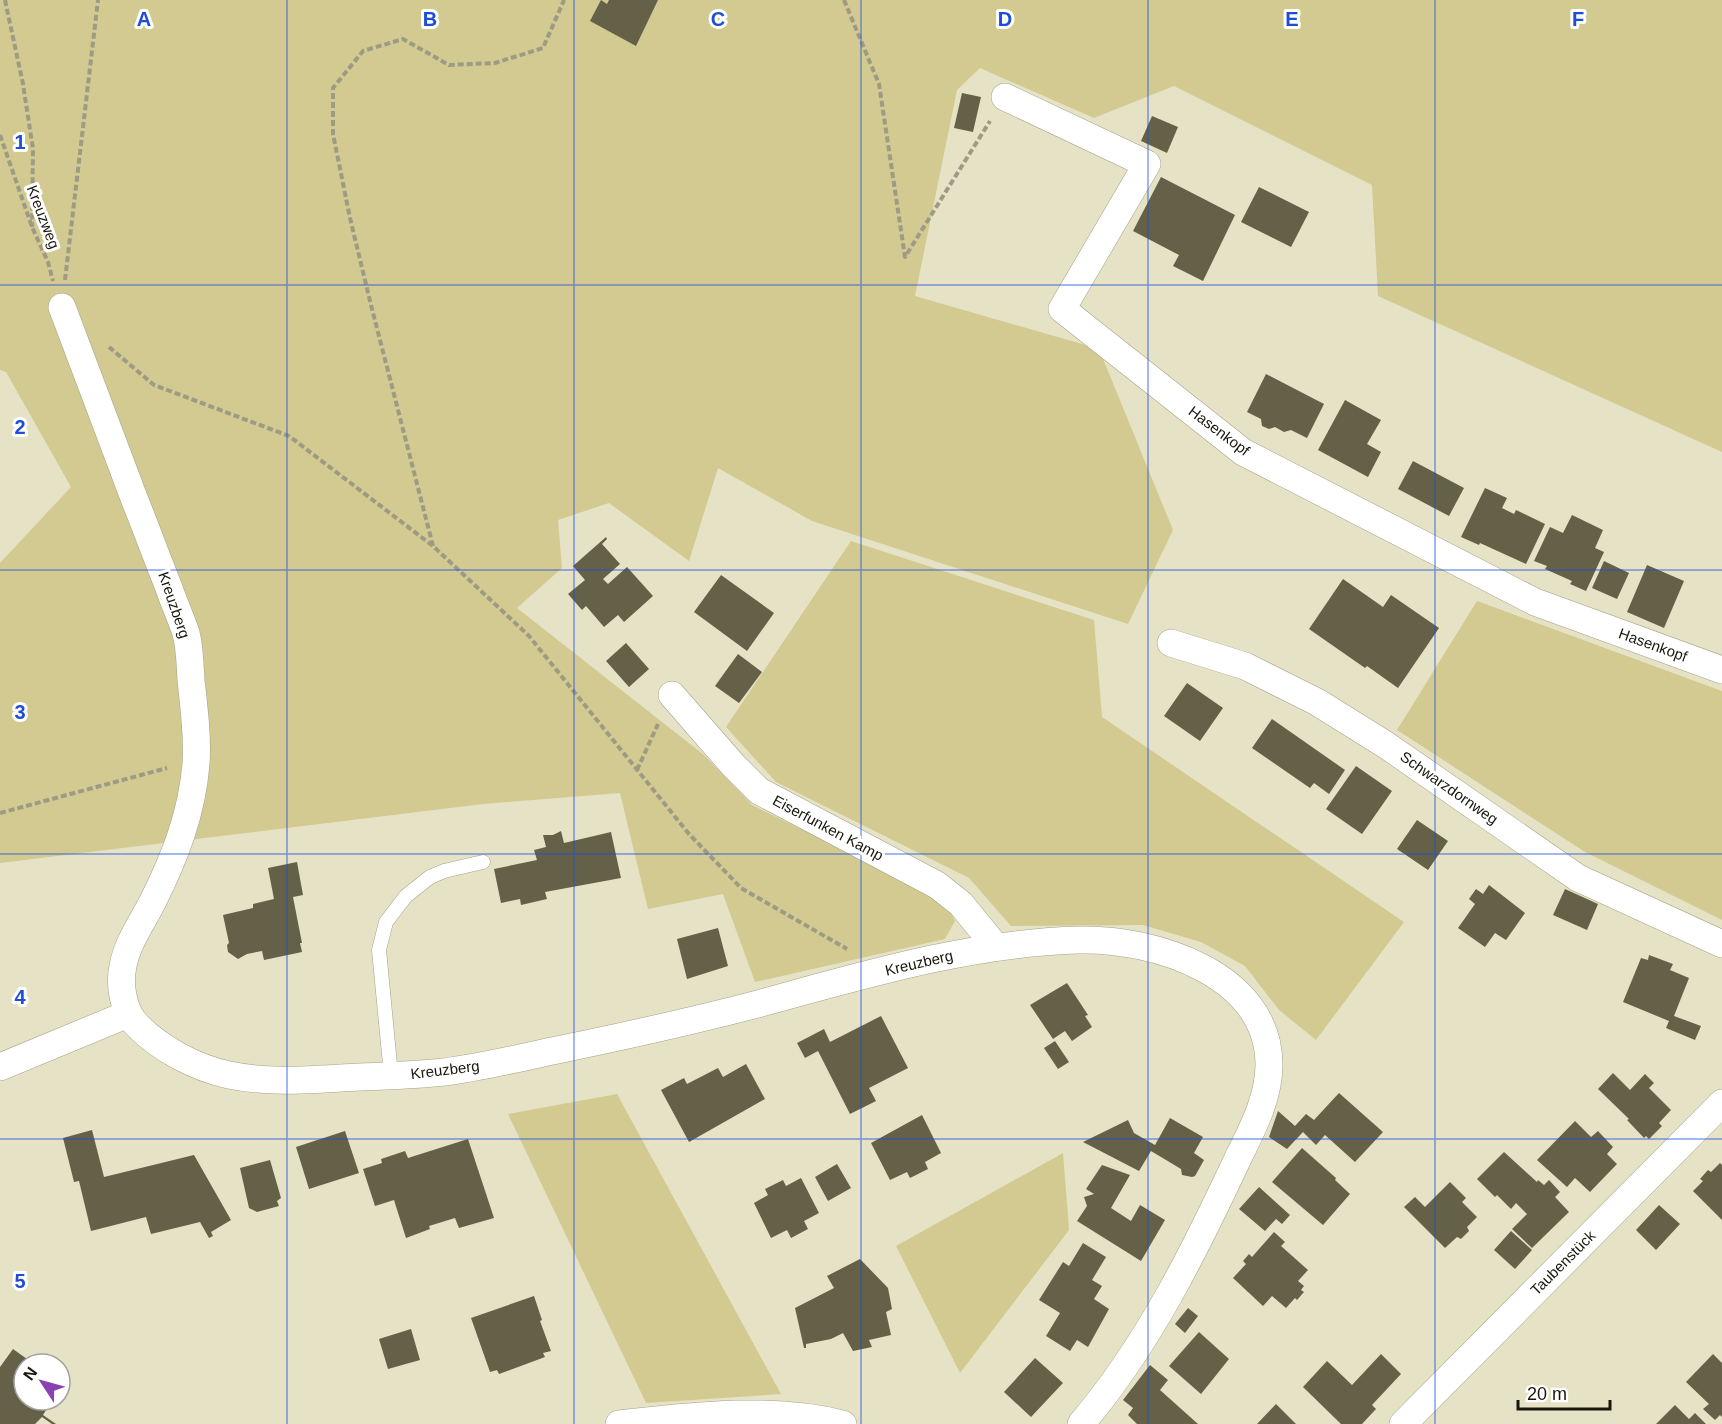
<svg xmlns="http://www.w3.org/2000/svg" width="1722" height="1424" font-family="Arial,sans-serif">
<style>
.green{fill:#d2ca91}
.building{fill:#646148}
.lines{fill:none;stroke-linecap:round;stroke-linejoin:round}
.service-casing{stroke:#a6a287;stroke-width:15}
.minor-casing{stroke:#a6a287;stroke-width:28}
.path{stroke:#9e9b85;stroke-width:4;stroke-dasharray:6 3;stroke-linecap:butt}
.service{stroke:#fff;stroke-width:14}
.minor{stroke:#fff;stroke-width:27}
.grid{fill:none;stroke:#1d4ed8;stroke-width:1.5;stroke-opacity:0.55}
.labels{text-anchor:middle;stroke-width:6;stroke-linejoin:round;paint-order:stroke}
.street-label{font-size:15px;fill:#19170d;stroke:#fff}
.grid-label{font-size:20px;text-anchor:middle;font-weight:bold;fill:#1d4ed8;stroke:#fff;stroke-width:6;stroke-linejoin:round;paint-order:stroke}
</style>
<rect width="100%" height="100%" fill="#e6e2c5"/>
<!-- green -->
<path class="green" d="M 0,0 L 1722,0 L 1722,452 L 1378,296 L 1372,185 L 1174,86 L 1094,118 L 980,68 L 957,90 L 915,296 L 1099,349 L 1173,530 L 1128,624 L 812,521 L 718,468 L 689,561 L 609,503 L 558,520 L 562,568 L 517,608 L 704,755 L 752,805 L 943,899 L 955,921 L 945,939 L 755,982 L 723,894 L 648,909 L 620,793 L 483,804 L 0,863 L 0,563 L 71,487 L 6,372 L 0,370 Z
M 851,541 L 1094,620 L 1102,717 L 1404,922 L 1316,1040 L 1279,1010 L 1245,966 L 1201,942 L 1143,925 L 1011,926 L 969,878 L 776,782 L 726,727 Z
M 1477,601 L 1722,691 L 1722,920 L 1585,852 L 1397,730 Z
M 617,1094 L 781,1394 L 646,1403 L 508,1114 Z
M 1063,1153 L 1069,1230 L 960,1373 L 896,1246 Z"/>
<!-- building -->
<path class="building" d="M 601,0 L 607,4 L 609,0 L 658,0 L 636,46 L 590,21 Z
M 962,93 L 981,97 L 973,132 L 954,128 Z
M 1152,116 L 1178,127 L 1167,153 L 1141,141 Z
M 1161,177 L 1235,215 L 1203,281 L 1173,266 L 1179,255 L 1133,231 Z
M 1259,187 L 1309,212 L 1291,247 L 1241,222 Z
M 1266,374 L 1324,404 L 1307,438 L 1291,430 L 1284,432 L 1275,427 L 1269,429 L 1262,426 L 1261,419 L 1247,412 Z
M 1345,400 L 1381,420 L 1367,444 L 1381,452 L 1368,477 L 1318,450 Z
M 1413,461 L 1464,488 L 1449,516 L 1398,489 Z
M 1485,488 L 1507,498 L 1502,508 L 1514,514 L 1516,510 L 1545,524 L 1526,564 L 1480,543 L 1479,545 L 1461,537 Z
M 1572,515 L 1603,530 L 1595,548 L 1604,552 L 1586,591 L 1570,584 L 1572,581 L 1545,569 L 1547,566 L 1534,561 L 1550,527 L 1563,533 Z
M 606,537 L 607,539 L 602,544 L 620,564 L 603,579 L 608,584 L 627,567 L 653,596 L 624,622 L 618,615 L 604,627 L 586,606 L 582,610 L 568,594 L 585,580 L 573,566 Z
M 1604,561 L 1629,573 L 1617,599 L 1592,588 Z
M 1647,565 L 1684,581 L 1664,628 L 1627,612 Z
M 721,575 L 774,613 L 747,651 L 694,612 Z
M 1343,579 L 1383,607 L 1391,595 L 1439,628 L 1398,688 L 1367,666 L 1365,668 L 1309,629 Z
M 626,643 L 649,669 L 629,687 L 606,661 Z
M 738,654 L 762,672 L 739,703 L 715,686 Z
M 1187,683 L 1223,708 L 1200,741 L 1164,716 Z
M 1272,719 L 1345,770 L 1329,794 L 1314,783 L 1310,788 L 1252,748 Z
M 1356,766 L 1392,791 L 1362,834 L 1326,809 Z
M 1417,820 L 1448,841 L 1428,870 L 1397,849 Z
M 561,831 L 564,843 L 611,832 L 621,878 L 545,892 L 547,899 L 521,905 L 520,899 L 501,903 L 494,869 L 537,860 L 534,850 L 546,847 L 543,835 L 553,835 Z
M 297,862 L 303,895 L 293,897 L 302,943 L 300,943 L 302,952 L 264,960 L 262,951 L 247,954 L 238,959 L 228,952 L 227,945 L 229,943 L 223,915 L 253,908 L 253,904 L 274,899 L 268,868 Z
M 1489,885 L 1525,913 L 1506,940 L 1495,933 L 1485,947 L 1458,928 L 1475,904 L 1469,899 L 1476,889 L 1483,894 Z
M 1565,889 L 1598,904 L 1587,930 L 1553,915 Z
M 718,928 L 728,966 L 687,979 L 677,939 Z
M 1649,955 L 1673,964 L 1670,970 L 1689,978 L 1674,1016 L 1701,1026 L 1695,1040 L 1666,1028 L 1669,1021 L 1623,1002 L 1641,958 L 1648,960 Z
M 1067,983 L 1088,1015 L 1085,1016 L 1092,1027 L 1072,1041 L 1065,1031 L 1053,1039 L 1030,1005 Z
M 881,1016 L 908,1068 L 869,1088 L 876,1101 L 850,1114 L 818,1051 L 805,1058 L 797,1043 L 824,1029 L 830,1042 Z
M 1055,1041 L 1069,1062 L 1058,1069 L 1044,1048 Z
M 746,1064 L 765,1099 L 689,1142 L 661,1090 L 684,1078 L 687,1084 L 718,1068 L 723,1077 Z
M 1613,1073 L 1630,1090 L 1645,1074 L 1654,1083 L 1649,1088 L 1671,1110 L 1659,1123 L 1662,1126 L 1649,1139 L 1646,1136 L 1644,1138 L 1627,1120 L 1629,1119 L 1598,1089 Z
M 1339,1093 L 1383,1132 L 1355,1162 L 1325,1135 L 1316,1145 L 1303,1132 L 1287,1149 L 1269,1137 L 1278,1111 L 1295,1126 L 1306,1114 L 1314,1120 Z
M 922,1115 L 941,1153 L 925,1162 L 928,1169 L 910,1178 L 907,1172 L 890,1180 L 871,1143 Z
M 1170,1118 L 1203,1137 L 1194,1153 L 1204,1160 L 1195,1176 L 1192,1177 L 1182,1175 L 1181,1169 L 1151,1151 L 1139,1171 L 1083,1142 L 1128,1120 L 1134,1133 L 1155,1145 Z
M 1575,1121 L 1591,1137 L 1598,1131 L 1613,1147 L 1607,1154 L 1617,1164 L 1590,1192 L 1575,1178 L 1567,1187 L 1537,1160 Z
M 92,1130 L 104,1177 L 194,1155 L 231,1220 L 211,1232 L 213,1236 L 209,1238 L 200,1222 L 151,1234 L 146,1217 L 91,1231 L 79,1181 L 74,1182 L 63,1138 Z
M 345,1131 L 359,1173 L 309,1189 L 296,1147 Z
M 468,1139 L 494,1218 L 459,1228 L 455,1218 L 429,1226 L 430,1229 L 406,1238 L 394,1200 L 375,1206 L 363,1169 L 382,1163 L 381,1159 L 405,1151 L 408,1158 Z
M 1302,1148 L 1336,1178 L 1335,1180 L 1350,1194 L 1323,1225 L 1272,1182 Z
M 1504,1152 L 1537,1182 L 1538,1180 L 1544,1185 L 1549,1180 L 1560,1192 L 1555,1197 L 1569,1212 L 1532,1248 L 1512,1229 L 1527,1214 L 1516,1203 L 1511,1209 L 1497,1195 L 1495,1197 L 1477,1179 Z
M 270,1160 L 281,1198 L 277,1201 L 279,1206 L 257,1212 L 249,1208 L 240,1168 Z
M 1720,1163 L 1722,1165 L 1722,1220 L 1693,1191 L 1703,1181 L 1700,1179 L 1708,1170 L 1711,1172 Z
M 837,1164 L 851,1188 L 828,1201 L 815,1177 Z
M 1102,1165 L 1130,1175 L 1111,1208 L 1131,1221 L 1140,1205 L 1165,1220 L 1141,1261 L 1077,1221 L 1087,1206 L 1084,1197 L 1094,1194 L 1086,1189 Z
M 801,1178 L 819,1213 L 804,1221 L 808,1229 L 791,1238 L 787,1230 L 771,1238 L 754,1203 L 768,1195 L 765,1189 L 783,1180 L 786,1186 Z
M 1450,1182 L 1466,1198 L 1462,1202 L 1477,1217 L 1467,1227 L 1469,1231 L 1461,1239 L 1457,1237 L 1445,1248 L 1404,1207 L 1415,1197 L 1425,1207 Z
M 1259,1187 L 1290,1215 L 1282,1224 L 1276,1219 L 1265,1231 L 1239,1209 Z
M 1659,1205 L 1680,1224 L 1656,1250 L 1636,1230 Z
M 1511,1231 L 1532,1250 L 1515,1269 L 1494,1250 Z
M 1274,1232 L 1285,1242 L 1281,1246 L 1308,1270 L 1298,1281 L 1304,1286 L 1301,1290 L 1304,1292 L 1297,1300 L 1295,1298 L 1286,1308 L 1272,1296 L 1263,1306 L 1233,1278 L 1246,1264 L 1243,1261 L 1249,1254 L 1252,1257 Z
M 1083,1243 L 1106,1257 L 1092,1280 L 1102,1286 L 1094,1299 L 1109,1309 L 1088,1347 L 1077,1340 L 1070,1351 L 1046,1336 L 1060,1313 L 1039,1300 L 1063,1262 L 1069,1266 Z
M 860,1259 L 888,1288 L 892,1309 L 886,1312 L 891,1335 L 869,1340 L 872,1347 L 853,1351 L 843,1333 L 831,1339 L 806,1344 L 806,1348 L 804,1348 L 795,1308 L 834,1288 L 827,1276 Z
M 534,1296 L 542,1320 L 540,1321 L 551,1351 L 543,1353 L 545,1357 L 499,1374 L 497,1370 L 490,1372 L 471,1318 Z
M 1188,1308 L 1198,1316 L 1185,1333 L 1175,1324 Z
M 411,1329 L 420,1360 L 388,1369 L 379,1339 Z
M 1199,1332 L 1229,1359 L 1201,1394 L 1169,1366 Z
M 13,1349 L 34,1364 L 24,1364 L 24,1400 L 42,1400 L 41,1402 L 48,1407 L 43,1415 L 56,1424 L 52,1424 L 42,1417 L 35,1424 L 0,1424 L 0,1367 Z
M 1381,1354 L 1401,1374 L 1372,1405 L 1376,1409 L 1362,1424 L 1341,1424 L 1303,1387 L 1327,1361 L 1352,1385 Z
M 1713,1354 L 1722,1363 L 1722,1417 L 1720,1415 L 1715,1420 L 1703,1409 L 1709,1404 L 1686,1382 Z
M 1035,1358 L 1063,1383 L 1031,1417 L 1004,1392 Z
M 1150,1365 L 1168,1380 L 1160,1390 L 1198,1424 L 1137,1424 L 1128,1415 L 1133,1408 L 1123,1400 Z
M 1276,1404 L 1296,1424 L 1257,1424 Z
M 1675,1405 L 1689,1419 L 1695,1413 L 1706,1424 L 1656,1424 Z"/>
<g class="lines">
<!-- service casing -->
<g class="service-casing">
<path id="service" d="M 391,1075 L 379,950 L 386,922 L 406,896 L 430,877 L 444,871 L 483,862"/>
</g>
<!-- minor casing -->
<g class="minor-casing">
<path id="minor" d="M 1005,97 L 1147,164 L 1062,309 L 1243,452 L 1535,602 L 1722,670
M 62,307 C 86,371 110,434 134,498 C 146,528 157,558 169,588 C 174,603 181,618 186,633 C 190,648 190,665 191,680 C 194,708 198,737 196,764 C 192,813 175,857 153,901 C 143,921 127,943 123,966 C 119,984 123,1009 135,1023 C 158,1048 196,1068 229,1075 C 272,1084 317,1079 360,1077 C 388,1076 416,1075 444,1072 C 484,1067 523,1057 562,1049 C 625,1036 688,1022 750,1006 C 857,977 967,943 1079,940 C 1154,938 1269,974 1269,1065 C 1269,1097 1253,1128 1239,1156 C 1195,1250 1149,1344 1081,1424
M 1171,643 L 1245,666 L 1317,702 L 1386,745 L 1578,878 L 1722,944
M 672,695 L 733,765 L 759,791 L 937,885 L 961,904 L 996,947
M 0,1067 L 128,1014
M 619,1424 C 692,1416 770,1406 843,1424
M 1403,1424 L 1722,1103"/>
</g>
<!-- path -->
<path class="path" d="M 5,0 L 23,84 L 33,149 L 32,227
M 844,0 L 879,84 L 905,257 L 990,121
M 0,135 L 32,227 L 48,262 L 53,281
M 65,280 L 98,0
M 109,347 L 154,385 L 289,436 L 433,546 L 529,636 L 689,834 L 741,888 L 847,949
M 433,546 L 371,305 L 350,218 L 333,134 L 333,88 L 363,51 L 403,39 L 449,65 L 495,63 L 543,48 L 564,0
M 637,770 L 658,724
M 0,813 L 167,768"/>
<!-- service -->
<use href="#service" class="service"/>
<!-- minor -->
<use href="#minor" class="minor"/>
</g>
<!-- grid -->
<path class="grid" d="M 287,0 L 287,1424M 574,0 L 574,1424M 861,0 L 861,1424M 1148,0 L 1148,1424M 1435,0 L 1435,1424M 0,285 L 1722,285M 0,570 L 1722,570M 0,854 L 1722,854M 0,1139 L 1722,1139"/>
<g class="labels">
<!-- street labels -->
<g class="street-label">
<text transform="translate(43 217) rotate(69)" y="5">Kreuzweg</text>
<text transform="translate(1219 431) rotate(37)" y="5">Hasenkopf</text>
<text transform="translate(174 605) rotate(71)" y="5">Kreuzberg</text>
<text transform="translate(1653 645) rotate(20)" y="5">Hasenkopf</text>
<text transform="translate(1449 788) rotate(35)" y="5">Schwarzdornweg</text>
<text transform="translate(828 828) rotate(28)" y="5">Eiserfunken Kamp</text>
<text transform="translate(919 963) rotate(-13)" y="5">Kreuzberg</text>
<text transform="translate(445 1070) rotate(-7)" y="5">Kreuzberg</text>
<text transform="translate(1563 1263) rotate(-45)" y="5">Taubenstück</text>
</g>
</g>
<g class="grid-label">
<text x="144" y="26">A</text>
<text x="430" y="26">B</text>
<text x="718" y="26">C</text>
<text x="1005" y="26">D</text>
<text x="1292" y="26">E</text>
<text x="1578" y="26">F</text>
<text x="20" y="149">1</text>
<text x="20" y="434">2</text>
<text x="20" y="719">3</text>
<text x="20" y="1004">4</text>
<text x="20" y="1288">5</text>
</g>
<!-- north arrow -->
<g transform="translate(42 1382) rotate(306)"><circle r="28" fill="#ffffff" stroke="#a3a29e" stroke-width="1.5"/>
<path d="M0-4.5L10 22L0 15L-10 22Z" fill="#8941b4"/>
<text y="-9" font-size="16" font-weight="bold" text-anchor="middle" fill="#19170d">N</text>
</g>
<!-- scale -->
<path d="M1518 1400v9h92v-9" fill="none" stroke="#19170d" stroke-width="3"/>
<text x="1527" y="1400" font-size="18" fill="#19170d" stroke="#ffffff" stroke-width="4.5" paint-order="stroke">20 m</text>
</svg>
